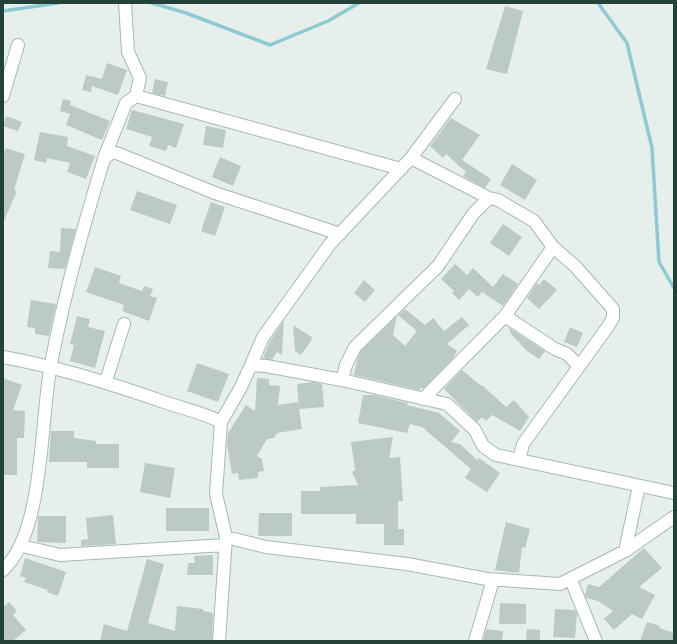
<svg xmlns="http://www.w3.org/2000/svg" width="677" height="644" font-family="'Noto Sans',sans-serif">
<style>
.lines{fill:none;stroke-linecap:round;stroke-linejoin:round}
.stream{stroke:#8ec9d4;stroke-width:3.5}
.building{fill:#bbcac4}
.street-casing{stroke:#a8b8b2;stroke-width:14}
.street{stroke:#fff;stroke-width:12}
</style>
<rect width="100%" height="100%" fill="#e6efeb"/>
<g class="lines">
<!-- stream -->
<path class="stream" d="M 152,3 L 186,13 L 270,45 L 328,21 L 359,3
M 598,3 L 627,43 L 652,148 L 659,262 L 674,288
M 3,11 L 58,3"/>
</g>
<!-- building -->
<path class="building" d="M 505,6 L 523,11 L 507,74 L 486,69 Z
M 107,63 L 127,70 L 118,95 L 92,86 L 91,92 L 82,90 L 86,75 L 102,79 Z
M 155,79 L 168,82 L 165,96 L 152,93 Z
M 63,99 L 71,101 L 70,105 L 110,121 L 102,140 L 66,125 L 70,114 L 60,111 Z
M 132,110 L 184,124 L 176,148 L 168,145 L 166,151 L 149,146 L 152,137 L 126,129 Z
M 6,116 L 22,122 L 18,131 L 3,126 Z
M 451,118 L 480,135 L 462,160 L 491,179 L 485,188 L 463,176 L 466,172 L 446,154 L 443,158 L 430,146 Z
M 206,126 L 226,130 L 223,148 L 203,145 Z
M 40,132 L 68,137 L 67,146 L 95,156 L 86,179 L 67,172 L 70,163 L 47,158 L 46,163 L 34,160 Z
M 6,148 L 25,154 L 14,190 L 17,191 L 3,223 L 3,155 Z
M 220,157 L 241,166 L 233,186 L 212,177 Z
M 512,164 L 537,180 L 525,200 L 500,185 Z
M 137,191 L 177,205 L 170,224 L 130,210 Z
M 211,202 L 225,207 L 215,236 L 201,231 Z
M 503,224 L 522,237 L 509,256 L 490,243 Z
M 61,228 L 76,229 L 65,269 L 48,268 L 50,251 L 60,252 Z
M 455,264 L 467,275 L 473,268 L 493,287 L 503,274 L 518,284 L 503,306 L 482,292 L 478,297 L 469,289 L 459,300 L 452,293 L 454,291 L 441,279 Z
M 95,267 L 121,276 L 119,283 L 142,291 L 144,286 L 153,289 L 150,296 L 157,298 L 149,321 L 122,311 L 124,305 L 86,292 Z
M 544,279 L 557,290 L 539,309 L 527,298 L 537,283 L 539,285 Z
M 364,280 L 375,290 L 365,302 L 354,293 Z
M 31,300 L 56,304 L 49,336 L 35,334 L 35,328 L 27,327 Z
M 405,309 L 425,325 L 433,318 L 444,331 L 462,317 L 469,325 L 447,344 L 457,351 L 453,358 L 423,389 L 421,387 L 419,390 L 354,375 L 357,360 L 361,351 L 397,316 L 393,335 L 405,346 L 417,331 L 398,315 Z
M 77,316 L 90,319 L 88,327 L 105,331 L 95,368 L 70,361 L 74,345 L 70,344 Z
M 284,320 L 282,355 L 277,352 L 272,360 L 263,358 L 270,341 Z
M 293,325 L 313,338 L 301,355 L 295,351 Z
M 508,327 L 545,351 L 539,359 L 527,351 L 512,335 Z
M 570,327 L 583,333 L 577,347 L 564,342 Z
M 197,363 L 229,374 L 218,402 L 187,391 Z
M 462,370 L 481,386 L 482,385 L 506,407 L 514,400 L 521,408 L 529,417 L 520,431 L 492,415 L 486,421 L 482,417 L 477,422 L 444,389 Z
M 3,378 L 22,385 L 13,410 L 25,411 L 24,438 L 17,438 L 17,475 L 3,475 Z
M 257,378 L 269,379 L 269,385 L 280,386 L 278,405 L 298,402 L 302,429 L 277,433 L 274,438 L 267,439 L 257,456 L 262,459 L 264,471 L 258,472 L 258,478 L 239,480 L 238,473 L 232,474 L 227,444 L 228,433 L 246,405 L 255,411 Z
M 313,382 L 322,384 L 324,407 L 299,409 L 297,384 Z
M 363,395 L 374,395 L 408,403 L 407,405 L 439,413 L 460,431 L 451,442 L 460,444 L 477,460 L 479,458 L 500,473 L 487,492 L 465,478 L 471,469 L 422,427 L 410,424 L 407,433 L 358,423 Z
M 51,431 L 74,431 L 74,438 L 96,441 L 96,444 L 119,444 L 119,468 L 87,468 L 87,462 L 49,462 Z
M 393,437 L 389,458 L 400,457 L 403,501 L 398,501 L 398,529 L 404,529 L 404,545 L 384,545 L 384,524 L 356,524 L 356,514 L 301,514 L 301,491 L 320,491 L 320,487 L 358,485 L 352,472 L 355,470 L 351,442 Z
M 145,463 L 175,468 L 170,498 L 140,492 Z
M 166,508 L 209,508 L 209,531 L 166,531 Z
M 259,513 L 292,513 L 292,536 L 258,536 Z
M 113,515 L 116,544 L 81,546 L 81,540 L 88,539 L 86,518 Z
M 38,516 L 66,516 L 66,543 L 37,542 Z
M 506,522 L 530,529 L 525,548 L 522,547 L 519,573 L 495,570 Z
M 644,548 L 662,568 L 639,587 L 655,595 L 642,619 L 632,614 L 614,630 L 604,619 L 613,611 L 598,601 L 586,598 L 585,595 L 588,584 L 599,587 Z
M 213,555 L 213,575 L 187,575 L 188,563 L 195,563 L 194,556 Z
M 25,558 L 66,572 L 58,596 L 47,592 L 48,590 L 24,582 L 26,578 L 20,576 Z
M 147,559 L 164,564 L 148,623 L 175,631 L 177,606 L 203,609 L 203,611 L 213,613 L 212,641 L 100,641 L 104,624 L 127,631 Z
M 9,602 L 17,611 L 13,615 L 26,630 L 13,641 L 3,641 L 3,603 L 5,606 Z
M 500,603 L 526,604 L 526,624 L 499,624 Z
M 555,609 L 575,610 L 577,614 L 575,638 L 553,637 Z
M 647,622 L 660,626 L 659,628 L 674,633 L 674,641 L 640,641 Z
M 486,629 L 503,631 L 502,641 L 483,641 Z
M 527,629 L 540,630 L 540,641 L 526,641 Z"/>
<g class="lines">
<!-- street casing -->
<g class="street-casing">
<path id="street" d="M 125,3 L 128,52 L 140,78 L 136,96 L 401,169
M 3,96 L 18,45
M 104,158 L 126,103 L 136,96
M 411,158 L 489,198
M 505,316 L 555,349 L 567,354 L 579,366
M 3,357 C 59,367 113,384 167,403 C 185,409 204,413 221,422 L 241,387 L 251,365 L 266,366 L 342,380 L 447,404 L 475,430 L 483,446 L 496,455 L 674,493
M 251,365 L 263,337 L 330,244 L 411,158 L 455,99
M 342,380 L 346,365 L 355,347 L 438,266 L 473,214 L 489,198 L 498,200 L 534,221 L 553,247 L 575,266 L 613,309 L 613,318 L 609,325 L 523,444 L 519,460
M 106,381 L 124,324
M 423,399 L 505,316 L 553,247
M 226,537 L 266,547 L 407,564 L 487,579 L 560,584 L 625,551 L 674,517
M 22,546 L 60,555 L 225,545
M 625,551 L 639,486
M 3,570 C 45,531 40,420 51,364 C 64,295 83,227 104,159 L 112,152 L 119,154 L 215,193 L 340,234
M 571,580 L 596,641
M 219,641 L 226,537 L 216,494 L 221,422
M 475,641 L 493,580"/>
</g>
<!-- street -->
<use href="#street" class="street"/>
</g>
<!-- border -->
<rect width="677" height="644" fill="none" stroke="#24423a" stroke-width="8"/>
</svg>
